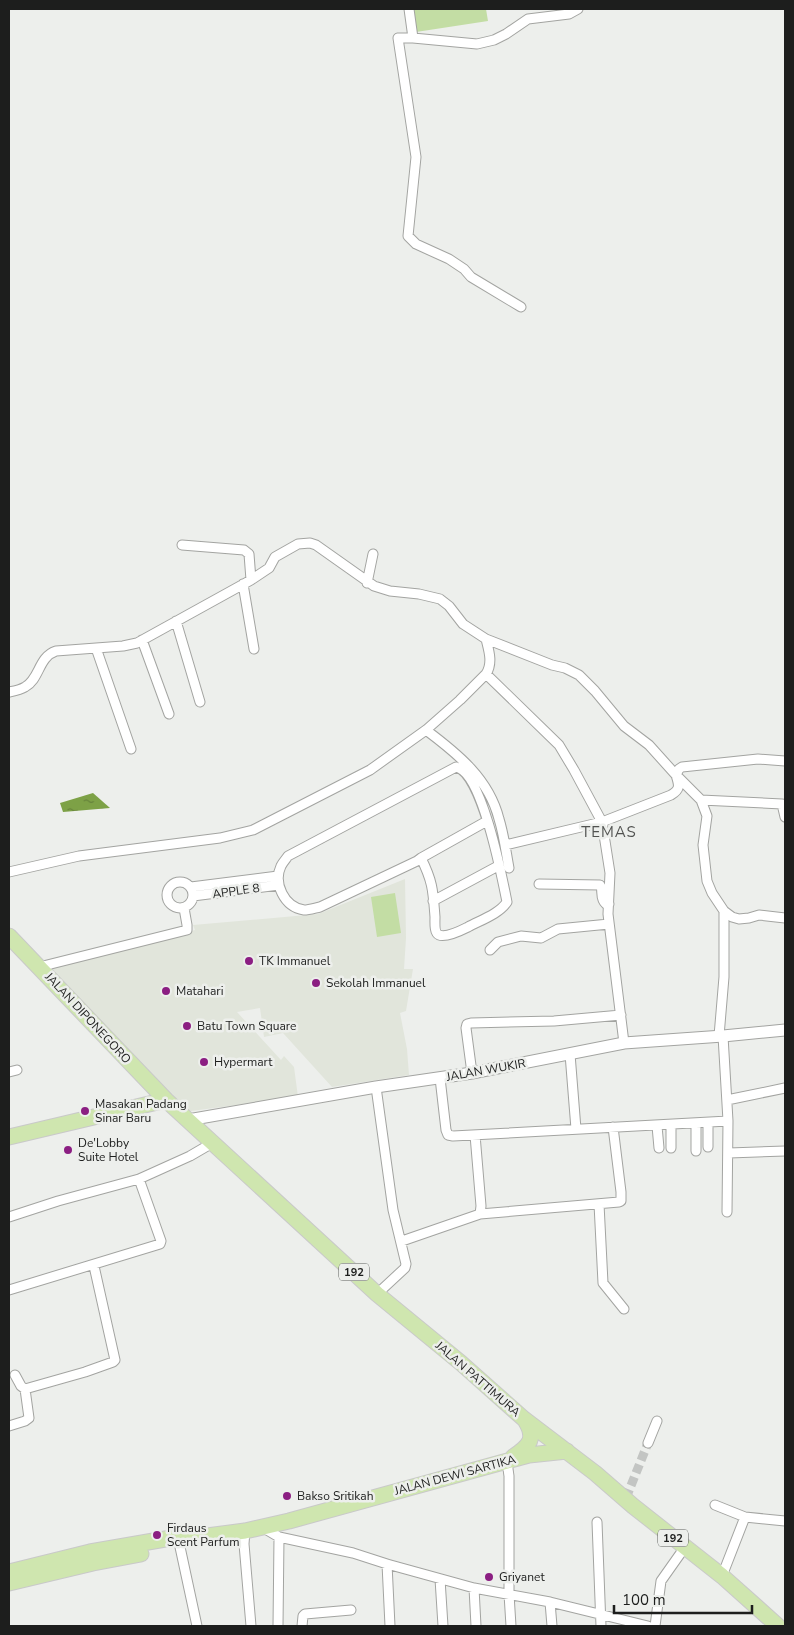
<svg xmlns="http://www.w3.org/2000/svg" width="794" height="1635" font-family="'Nunito Sans',sans-serif">
<style>
.built{fill:#e1e5db}
.park{fill:#c3dda4}
.water{fill:url(#water-ripples)}
.lines{fill:none;stroke-linecap:round;stroke-linejoin:round}
.minor-tunnel{stroke:#c3c5c3;stroke-width:9;stroke-dasharray:9 4.5;stroke-linecap:butt}
.minor-casing{stroke:#a3a4a1;stroke-width:11}
.tertiary-casing{stroke:#a3a4a1;stroke-width:13}
.primary-casing{stroke:#c9c9c9;stroke-width:17}
.minor{stroke:#fff;stroke-width:9}
.tertiary{stroke:#fff;stroke-width:11}
.primary{stroke:#cfe6af;stroke-width:15}
.poi-dot{fill:#8b1e82;stroke:#edefec;stroke-width:2}
.labels{text-anchor:middle;stroke-width:5;stroke-linejoin:round;paint-order:stroke}
.shield{fill:#edefec;stroke:#5b5d5b;stroke-width:1}
.shield-label{font-size:11px;font-weight:bold;fill:#1d1e1d}
.street-label{font-size:12px;fill:#1d1e1d;stroke:#edefec}
.poi-label{font-size:12px;fill:#1d1e1d;stroke:#edefec;text-anchor:start}
.quarter-label{font-size:15px;letter-spacing:1px;fill:#515250;stroke:#edefec}
</style>
<defs>
<pattern id="water-ripples" width="26" height="14" patternUnits="userSpaceOnUse" patternTransform="scale(1.25)"><rect width="26" height="14" fill="#7da146"/><path d="M2 4q2-2 4 0t4 0M15 11q2-2 4 0t4 0" fill="none" stroke="#66833a"/></pattern>
</defs>
<rect width="100%" height="100%" fill="#edefec"/>
<!-- built -->
<path class="built" d="M 405,879 L 406,938 L 404,969 L 413,969 L 406,1011 L 400,1013 L 407,1049 L 409,1075 L 332,1087 L 283,1033 L 264,1037 L 260,1008 L 237,1012 L 281,1060 L 284,1056 L 294,1067 L 298,1097 L 191,1111 L 185,1110 L 49,969 L 195,930 L 193,925 L 318,914 Z"/>
<!-- park -->
<path class="park" d="M 413,9 L 486,9 L 488,21 L 416,32 Z
M 395,893 L 401,933 L 377,937 L 371,897 Z"/>
<!-- water -->
<path class="water" d="M 93,793 L 110,808 L 63,812 L 60,803 Z"/>
<g class="lines">
<!-- minor-tunnel -->
<path class="minor-tunnel" d="M 626,1498 L 648,1443"/>
<!-- minor casing -->
<g class="minor-casing">
<path id="minor" d="M 409,9 L 413,38
M 521,307 L 471,277 L 464,269 L 449,259 L 416,244 L 408,236 L 416,157 L 398,38 L 413,38 L 477,44 L 494,40 L 506,34 L 528,19 L 569,14 L 578,9
M 182,545 L 244,550 L 249,554 L 251,580
M 367,583 L 373,554
M 243,584 L 254,649
M 176,621 L 200,702
M 486,639 L 552,665 L 565,668 L 579,675 L 595,691 L 624,726 L 649,745 L 676,775 L 701,800 L 707,816 L 703,845 L 707,881 L 712,893 L 724,911 L 732,917 L 739,919 L 749,918 L 759,915 L 785,918
M 142,640 L 169,714
M 96,648 L 131,749
M 486,674 L 559,745 L 574,770 L 602,822 L 610,873 L 608,914 L 624,1043
M 9,692 C 14,691 20,690 25,687 C 40,679 38,657 56,651 L 123,646 L 137,643 L 251,580 L 269,568 L 275,557 L 298,544 L 310,543 L 316,545 L 374,586 L 390,591 L 419,594 L 440,599 L 449,606 L 463,624 L 486,639 C 489,651 493,663 486,674 L 460,700 L 426,730 L 370,770 L 253,830 L 220,838 L 79,856 L 9,872
M 426,730 C 458,754 489,779 499,819 C 504,835 506,852 509,868
M 701,800 L 782,804 L 785,817
M 505,845 L 602,822 L 671,795 C 681,789 679,785 676,775 L 679,769 L 682,767 L 758,759 L 785,761
M 421,858 C 433,882 433,891 435,917 C 435,922 434,933 439,935 C 447,938 462,930 468,927 C 481,920 499,914 507,902 C 502,877 482,772 456,767 L 288,856 C 286,859 283,862 281,866 C 273,883 284,907 304,910 C 309,910 315,908 320,907 L 417,861 L 421,858 L 487,821
M167 895a13 13 0 1 1 26 0a13 13 0 1 1-26 0Z
M 539,884 L 600,885 C 604,891 599,898 606,904 L 609,904
M 191,887 L 278,876
M 193,896 L 279,885
M 433,901 L 498,866
M 490,950 L 498,942 L 521,936 L 541,938 L 558,929 L 609,924
M 39,967 L 187,930 L 187,925 L 184,908
M 719,1036 L 724,977 L 724,911
M 723,1036 L 728,1121 L 727,1212
M 570,1054 L 576,1129
M 9,1072 L 17,1070
M 472,1073 L 466,1028 L 467,1024 L 471,1023 L 554,1021 L 621,1015
M 440,1078 L 446,1130 L 448,1135 L 453,1136 L 728,1121
M 376,1087 L 393,1210 L 406,1264 L 405,1268 L 377,1294
M 727,1100 L 785,1088
M 696,1124 L 696,1151
M 708,1124 L 708,1147
M 657,1126 L 659,1148
M 475,1135 L 481,1206 L 480,1214
M 671,1148 L 671,1125
M 729,1153 L 785,1151
M 599,1204 L 603,1283 L 624,1309
M 9,1217 L 58,1201 L 139,1179 L 190,1156 L 214,1142
M 402,1241 L 480,1214 L 619,1202 L 621,1201 L 621,1192 L 613,1127
M 9,1290 L 160,1244 L 161,1241 L 139,1179
M 15,1375 L 21,1386 L 25,1389 L 85,1372 L 113,1362 L 115,1360 L 94,1266
M 9,1426 L 25,1421 L 29,1418 L 25,1389
M 648,1443 L 657,1421
M 507,1462 L 509,1476 L 509,1594 L 511,1626
M 715,1505 L 745,1517 L 785,1521
M 597,1522 L 601,1626
M 262,1527 L 279,1537 L 353,1553 L 387,1564 L 474,1588 L 550,1602 L 648,1626
M 245,1531 L 244,1544 L 251,1626
M 180,1547 L 197,1626
M 387,1564 L 390,1626
M 722,1576 L 745,1517
M 440,1579 L 443,1626
M 474,1588 L 476,1626
M 550,1602 L 552,1626
M 278,1626 L 279,1537
M 302,1626 L 303,1616 L 305,1614 L 351,1610
M 655,1626 L 661,1581 L 685,1547"/>
</g>
<!-- tertiary casing -->
<g class="tertiary-casing">
<path id="tertiary" d="M 188,1120 L 376,1087 L 472,1073 L 624,1043 L 723,1036 L 785,1030"/>
</g>
<!-- primary casing -->
<g class="primary-casing">
<path id="primary" d="M 9,936 L 166,1100 L 377,1294 L 461,1363 L 524,1419 L 595,1473 L 633,1506 L 722,1576 L 778,1626
M 9,1137 L 166,1100
M 513,1457 C 529,1446 537,1439 525,1420
M 9,1572 L 90,1552 L 171,1538 L 199,1537 L 245,1531 L 289,1521 L 529,1455 L 567,1451
M 9,1583 L 93,1563 L 141,1554"/>
</g>
<!-- minor -->
<use href="#minor" class="minor"/>
<!-- tertiary -->
<use href="#tertiary" class="tertiary"/>
<!-- primary -->
<use href="#primary" class="primary"/>
</g>
<!-- markers -->
<g class="poi-dot">
<circle cx="249" cy="961" r="5"/>
<circle cx="316" cy="983" r="5"/>
<circle cx="166" cy="991" r="5"/>
<circle cx="187" cy="1026" r="5"/>
<circle cx="204" cy="1062" r="5"/>
<circle cx="85" cy="1111" r="5"/>
<circle cx="68" cy="1150" r="5"/>
<circle cx="287" cy="1496" r="5"/>
<circle cx="157" cy="1535" r="5"/>
<circle cx="489" cy="1577" r="5"/>
</g>
<g class="labels">
<!-- shield labels -->
<g class="shield">
<rect x="339" y="1263.5" width="30" height="17" rx="4"/>
<rect x="658" y="1529.5" width="30" height="17" rx="4"/>
</g>
<g class="shield-label">
<text x="354" y="1276">192</text>
<text x="673" y="1542">192</text>
</g>
<!-- street labels -->
<g class="street-label">
<text transform="translate(236 891) rotate(-8)" y="4">APPLE 8</text>
<text transform="translate(88 1018) rotate(47)" y="4">JALAN DIPONEGORO</text>
<text transform="translate(486 1070) rotate(-10)" y="4">JALAN WUKIR</text>
<text transform="translate(478 1379) rotate(41)" y="4">JALAN PATTIMURA</text>
<text transform="translate(455 1475) rotate(-15)" y="4">JALAN DEWI SARTIKA</text>
</g>
<!-- poi labels -->
<g class="poi-label">
<text x="259" y="965">TK Immanuel</text>
<text x="326" y="987">Sekolah Immanuel</text>
<text x="176" y="995">Matahari</text>
<text x="197" y="1030">Batu Town Square</text>
<text x="214" y="1066">Hypermart</text>
<text x="95" y="1108">Masakan Padang<tspan x="95" dy="14">Sinar Baru</tspan></text>
<text x="78" y="1147">De'Lobby<tspan x="78" dy="14">Suite Hotel</tspan></text>
<text x="297" y="1500">Bakso Sritikah</text>
<text x="167" y="1532">Firdaus<tspan x="167" dy="14">Scent Parfum</tspan></text>
<text x="499" y="1581">Griyanet</text>
</g>
<!-- quarter labels -->
<g class="quarter-label">
<text x="609" y="837">TEMAS</text>
</g>
</g>
<!-- border -->
<rect width="794" height="1635" fill="none" stroke="#1d1e1d" stroke-width="20"/>
<!-- scale -->
<path d="M614 1605v8h138v-8" fill="none" stroke="#1d1e1d" stroke-width="2.5"/>
<text x="622" y="1605" font-size="15" fill="#1d1e1d" stroke="#edefec" stroke-width="4" paint-order="stroke">100 m</text>
</svg>
